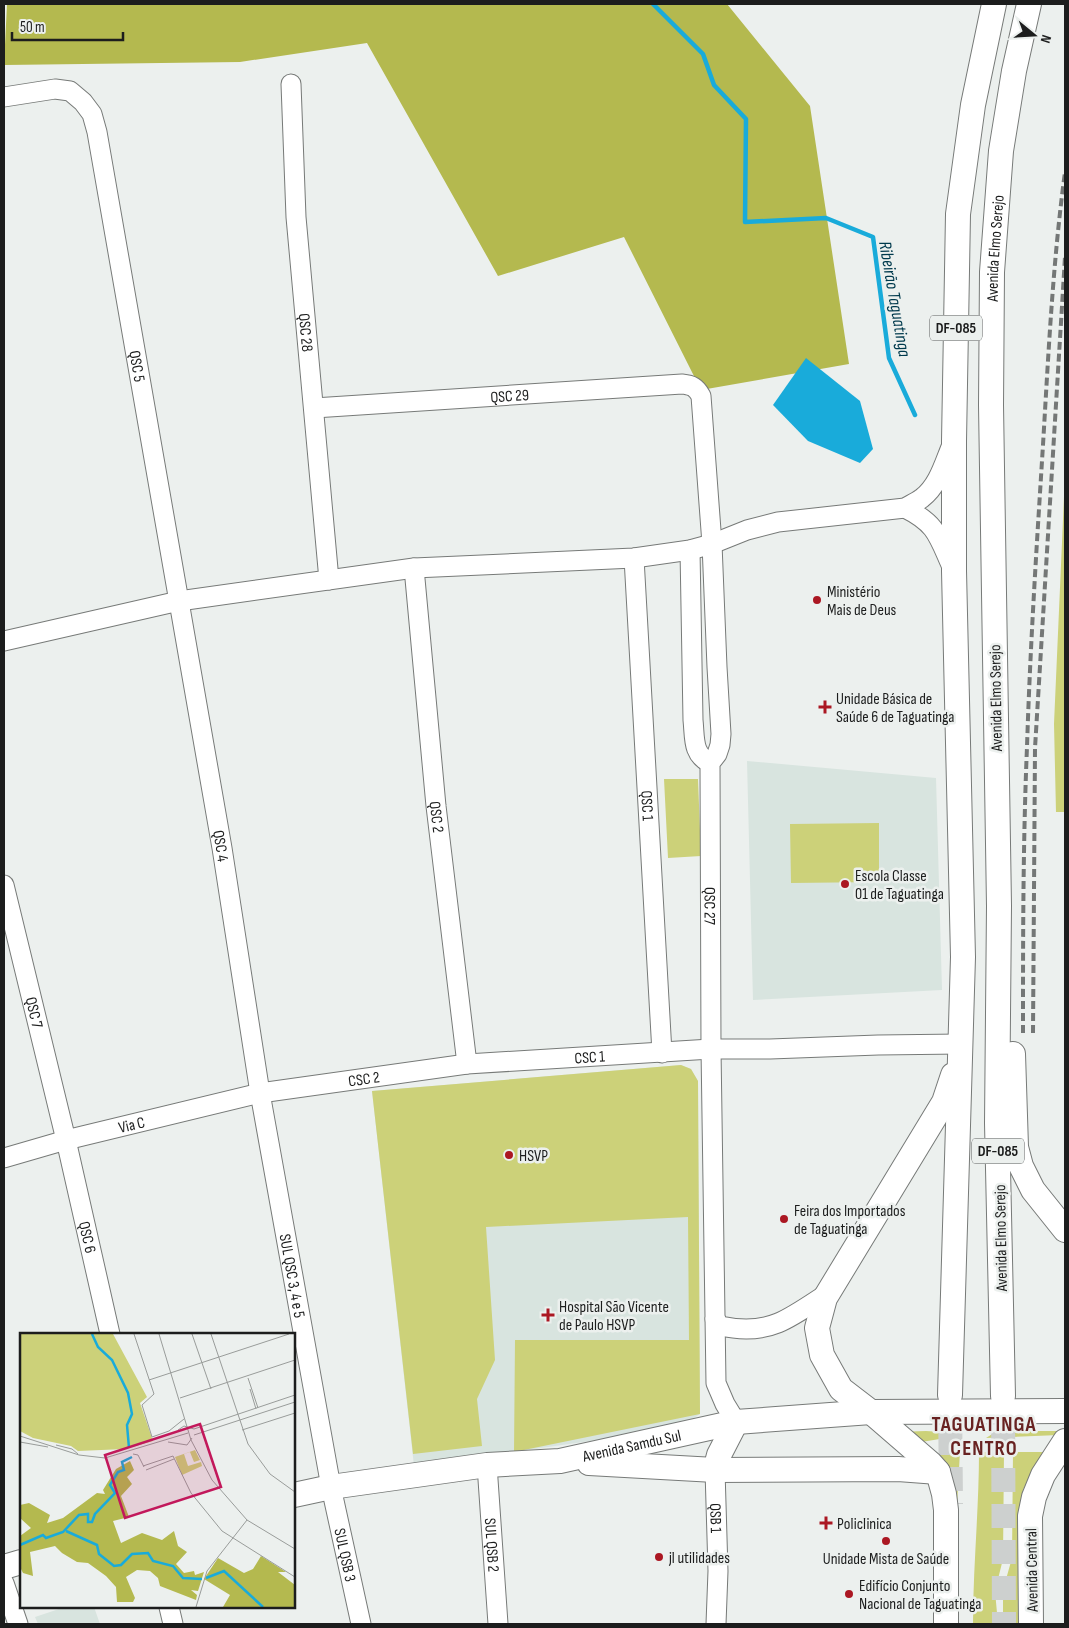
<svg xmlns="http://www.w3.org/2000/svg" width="1069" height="1628" font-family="'Sofia Sans Condensed',sans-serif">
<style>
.built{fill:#d8e4df}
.green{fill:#ccd179}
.forest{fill:#b4b94f}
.water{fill:#19abda}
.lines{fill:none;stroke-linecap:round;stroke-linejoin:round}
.stream{stroke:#19abda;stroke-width:4.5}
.major-tunnel{stroke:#cdd0cf;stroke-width:24;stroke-dasharray:24 12;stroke-linecap:butt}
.minor-casing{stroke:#777a78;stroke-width:21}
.major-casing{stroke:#777a78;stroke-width:26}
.minor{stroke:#fff;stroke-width:19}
.major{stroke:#fff;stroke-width:24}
.rail{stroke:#747776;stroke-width:4;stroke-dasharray:8 4;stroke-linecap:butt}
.poi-dot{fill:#ab1722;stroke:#ecf0ee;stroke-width:2}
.labels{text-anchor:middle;stroke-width:5;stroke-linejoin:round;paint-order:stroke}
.shield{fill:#ecf0ee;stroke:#5a5c5c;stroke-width:1}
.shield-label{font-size:15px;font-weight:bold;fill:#1c1d1d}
.street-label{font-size:16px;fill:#1c1d1d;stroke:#ecf0ee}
.poi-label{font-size:16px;fill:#1c1d1d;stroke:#ecf0ee;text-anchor:start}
.water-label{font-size:18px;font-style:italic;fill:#003a4d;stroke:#ecf0ee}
.district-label{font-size:21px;font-weight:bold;letter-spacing:1px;fill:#682221;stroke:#ecf0ee}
.inset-river{fill:none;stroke:#19abda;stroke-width:2.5}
.inset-road{fill:none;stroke:#999c9a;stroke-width:1}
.view{fill:#c2185b;fill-opacity:0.15;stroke:#c2185b;stroke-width:2.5}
.inset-edge{fill:none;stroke:#1c1d1d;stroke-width:2.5}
</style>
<rect width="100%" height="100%" fill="#ecf0ee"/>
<!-- built -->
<path class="built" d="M 747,761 L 936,778 L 942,990 L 753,1000 Z
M 681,1065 L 691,1069 L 698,1081 L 700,1414 L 685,1424 L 660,1431 L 414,1466 L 372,1091 Z
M 65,1607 L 94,1607 L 100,1624 L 38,1624 L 35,1617 Z"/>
<!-- green -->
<path class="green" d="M 1065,474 L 1065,812 L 1056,812 L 1054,724 Z
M 664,779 L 698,779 L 701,856 L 668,858 Z
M 879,823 L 879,882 L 791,883 L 790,824 Z
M 681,1065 L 691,1069 L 698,1081 L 700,1414 L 514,1452 L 515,1340 L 689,1340 L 688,1217 L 486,1227 L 495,1360 L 477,1399 L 482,1446 L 413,1454 L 372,1091 Z
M 926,1431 L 942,1432 L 952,1437 L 909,1444 L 895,1432 Z
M 997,1431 L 1057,1431 L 1059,1432 L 1059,1435 L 986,1438 Z
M 960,1451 L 954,1561 L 952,1561 L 923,1456 Z
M 979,1452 L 1004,1452 L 1003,1559 L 995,1591 L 998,1624 L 973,1624 C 973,1567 979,1510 979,1452 Z
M 1013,1452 L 1045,1452 L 1034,1466 L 1023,1490 L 1020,1529 L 1021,1624 L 1005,1624 L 1003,1622 L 1003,1590 L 1012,1558 Z"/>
<!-- forest -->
<path class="forest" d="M 7,4 L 727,4 L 810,106 L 849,364 L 701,390 L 624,237 L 498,276 L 367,43 L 240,62 L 4,65 Z"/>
<!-- water -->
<path class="water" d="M 806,358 L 860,401 L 873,449 L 860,463 L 808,441 L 773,405 Z"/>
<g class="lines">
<!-- stream -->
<path class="stream" d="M 653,4 L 703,54 L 714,85 L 746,119 L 745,222 L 826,218 L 873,237 L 889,358 L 915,415"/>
<!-- major-tunnel -->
<path class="major-tunnel" d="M 950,1395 L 951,1504
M 1003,1396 L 1004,1624"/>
<!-- minor casing -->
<g class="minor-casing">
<g id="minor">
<path id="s1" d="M 291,84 L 296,217 L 329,580"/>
<path id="s2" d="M 4,97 L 55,89 L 70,91 L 83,102 L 92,114 L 97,132 L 222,848 L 260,1093 L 331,1487 L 361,1624"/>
<path id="s3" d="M 314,408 L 682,384 C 692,385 696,387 701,396 L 712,544 L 717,667 L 721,734 L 720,745 L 717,754 L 710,763 L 711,1049 L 716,1383 L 725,1404 L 736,1422"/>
<path d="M 905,508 C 937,524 938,536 952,567"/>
<path d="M 690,550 L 693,720 C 695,738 692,754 710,763"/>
<path id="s4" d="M 634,558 L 662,1053"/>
<path id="s5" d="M 414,568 L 436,806 L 467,1064"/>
<path d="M 4,641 L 179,601 L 414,568 L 634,558 L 690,550 L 712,544 L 747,530 L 778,522 L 905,508 C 910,505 917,502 922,498 C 938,486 944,464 951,447"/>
<path id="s6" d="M 4,885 L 66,1140 L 110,1334"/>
<path id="s7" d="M 4,1158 L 66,1140 L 260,1093 L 467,1064 L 711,1049 L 770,1049 L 878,1045 L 961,1044"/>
<path d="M 715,1319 L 720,1326 C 739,1330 761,1330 778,1323 C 793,1317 814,1302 828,1293"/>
<path id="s8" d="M 487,1465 L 498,1624"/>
<path id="s9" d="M 715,1470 L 718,1571 L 716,1624"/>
<path d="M 4,1583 L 18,1624"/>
<path d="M 169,1607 L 173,1624"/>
</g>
</g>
<!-- major casing -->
<g class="major-casing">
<g id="major">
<path d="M 1013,1054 L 1016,1147 L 1021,1166 L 1033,1190 L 1065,1230"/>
<path d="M 950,1395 L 963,957 L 954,571 L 954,441 L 958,214 L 973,105 L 994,4"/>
<path id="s10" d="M 1003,1396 L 997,1123 L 999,906 L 991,405 L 992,272 L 1001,151 L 1014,71 L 1029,4"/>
<path d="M 589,1463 L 715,1470 L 898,1469 L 938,1472"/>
<path d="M 715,1470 L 719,1455 L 736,1422"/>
<path id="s11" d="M 294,1495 L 331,1487 L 487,1465 L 560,1461 L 736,1422 L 871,1412 L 1065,1411"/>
<path d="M 4,1567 L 21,1562"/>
<path d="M 946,1624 L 946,1510 L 944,1494 L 938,1472 L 930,1463 L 871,1412 L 841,1389 L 822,1355 L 817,1328 L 825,1298 L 944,1102 L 953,1075"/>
<path d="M 1031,1624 L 1030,1516 L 1034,1497 L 1043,1475 L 1065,1441"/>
</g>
</g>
<!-- minor -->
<use href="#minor" class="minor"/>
<!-- major -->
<use href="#major" class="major"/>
<!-- rail -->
<path class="rail" d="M 1023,1033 C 1023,937 1023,842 1027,747 C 1030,652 1036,556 1042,461 C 1048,365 1052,268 1065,172
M 1033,1033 L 1035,748 L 1065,257"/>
</g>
<!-- markers -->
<g class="poi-dot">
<circle cx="817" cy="600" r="5"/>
<path d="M822.5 699.5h5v5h5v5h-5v5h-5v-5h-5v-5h5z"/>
<circle cx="845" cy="884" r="5"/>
<circle cx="509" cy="1155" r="5"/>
<circle cx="784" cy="1219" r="5"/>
<path d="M545.5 1307.5h5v5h5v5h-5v5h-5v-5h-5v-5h5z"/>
<path d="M823.5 1515.5h5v5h5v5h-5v5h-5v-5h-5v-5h5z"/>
<circle cx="886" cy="1541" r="5"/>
<circle cx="659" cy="1557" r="5"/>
<circle cx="849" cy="1594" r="5"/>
</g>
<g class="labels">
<!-- shield labels -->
<g class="shield">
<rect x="930" y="315.5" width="52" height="25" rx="4"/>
<rect x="972" y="1138.5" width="52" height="25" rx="4"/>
</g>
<g class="shield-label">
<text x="956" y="333">DF-085</text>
<text x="998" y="1156">DF-085</text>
</g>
<!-- street labels -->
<g class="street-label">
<text dy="6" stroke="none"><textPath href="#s10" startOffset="1148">Avenida Elmo Serejo</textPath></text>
<text dy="6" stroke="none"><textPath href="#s1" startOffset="249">QSC 28</textPath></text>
<text dy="6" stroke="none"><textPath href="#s2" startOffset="355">QSC 5</textPath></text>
<text dy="6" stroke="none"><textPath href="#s3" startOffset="196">QSC 29</textPath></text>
<text transform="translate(995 698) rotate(-91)" y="6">Avenida Elmo Serejo</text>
<text dy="6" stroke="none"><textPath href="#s4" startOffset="248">QSC 1</textPath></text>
<text dy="6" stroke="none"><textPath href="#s5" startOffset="250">QSC 2</textPath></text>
<text dy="6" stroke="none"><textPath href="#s2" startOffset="842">QSC 4</textPath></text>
<text dy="6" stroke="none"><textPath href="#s3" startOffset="906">QSC 27</textPath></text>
<text dy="6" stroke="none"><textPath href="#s6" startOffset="131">QSC 7</textPath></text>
<text dy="6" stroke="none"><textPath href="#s7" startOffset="596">CSC 1</textPath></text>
<text dy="6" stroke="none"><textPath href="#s7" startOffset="369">CSC 2</textPath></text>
<text dy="6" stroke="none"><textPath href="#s7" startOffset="132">Via C</textPath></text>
<text dy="6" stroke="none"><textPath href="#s6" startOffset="362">QSC 6</textPath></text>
<text transform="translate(1000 1238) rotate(-91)" y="6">Avenida Elmo Serejo</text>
<text dy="6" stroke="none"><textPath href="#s2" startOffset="1278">SUL QSC 3, 4 e 5</textPath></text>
<text dy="6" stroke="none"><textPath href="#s11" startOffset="342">Avenida Samdu Sul</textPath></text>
<text dy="6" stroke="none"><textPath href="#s9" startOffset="48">QSB 1</textPath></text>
<text dy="6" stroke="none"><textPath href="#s8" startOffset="80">SUL QSB 2</textPath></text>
<text dy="6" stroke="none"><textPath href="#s2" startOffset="1562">SUL QSB 3</textPath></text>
<text transform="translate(1031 1570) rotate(-91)" y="6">Avenida Central</text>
</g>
<!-- poi labels -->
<g class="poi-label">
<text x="827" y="597">Ministério<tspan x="827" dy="18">Mais de Deus</tspan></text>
<text x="836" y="704">Unidade Básica de<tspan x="836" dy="18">Saúde 6 de Taguatinga</tspan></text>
<text x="855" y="881">Escola Classe<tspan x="855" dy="18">01 de Taguatinga</tspan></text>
<text x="519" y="1161">HSVP</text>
<text x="794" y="1216">Feira dos Importados<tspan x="794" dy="18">de Taguatinga</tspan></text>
<text x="559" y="1312">Hospital São Vicente<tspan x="559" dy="18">de Paulo HSVP</tspan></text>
<text x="837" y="1529">Policlinica</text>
<text x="669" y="1563">jl utilidades</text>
<text x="886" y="1564" text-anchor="middle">Unidade Mista de Saúde</text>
<text x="859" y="1591">Edifício Conjunto<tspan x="859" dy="18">Nacional de Taguatinga</tspan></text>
</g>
<!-- water labels -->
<g class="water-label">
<text transform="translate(895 299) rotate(80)" y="6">Ribeirão Taguatinga</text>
</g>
<!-- district labels -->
<g class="district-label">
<text x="984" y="1431">TAGUATINGA<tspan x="984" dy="24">CENTRO</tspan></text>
</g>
</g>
<!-- overview -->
<g transform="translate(20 1333)">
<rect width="275" height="275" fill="#ecf0ee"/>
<path d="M 0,1 L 93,1 L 127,64 L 120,70 L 133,108 L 105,116 L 58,118 L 51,113 L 13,105 L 0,98 ZM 175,117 L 180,127 L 174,129 L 170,119 L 164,121 L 168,133 L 181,129 L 182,133 L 162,142 L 155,124 Z" fill="#ccd179"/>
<path d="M 110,128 L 114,137 L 107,144 L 112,151 L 101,163 L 109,184 L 93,188 L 101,210 L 122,200 L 142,207 L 154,198 L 158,213 L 167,219 L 156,231 L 164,240 L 174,238 L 175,242 L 184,239 L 178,258 L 171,257 L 177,262 L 176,267 L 140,253 L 138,245 L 130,238 L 117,237 L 106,244 L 115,265 L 113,269 L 97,269 L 96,254 L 86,243 L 68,230 L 57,229 L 42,220 L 35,213 L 10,219 L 13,243 L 3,240 L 0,234 L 0,203 L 11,195 L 0,185 L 0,172 L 9,170 L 30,182 L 27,190 L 43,185 L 77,160 L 85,161 L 83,157 L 96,136 ZM 241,223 L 266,239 L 258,239 L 275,252 L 275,274 L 203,274 L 210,262 L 184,246 L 198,225 L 224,240 L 233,236 Z" fill="#b4b94f"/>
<path class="inset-river" d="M 72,1 L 78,14 L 92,27 L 108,60 L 112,81 L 107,92 L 109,115M 46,198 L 77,212 L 79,221 L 94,233 L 101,232 L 112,221 L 128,220 L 133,228 L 153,233 L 163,245 L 182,246M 0,212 L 23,202 L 26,205 L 43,199 L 59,182 L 68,181 L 68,189 L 72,189 L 75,181 L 95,160 L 90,152 L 98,139 L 104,137 L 102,129 L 112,124M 186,245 L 204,238 L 243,274"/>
<path class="inset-road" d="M 114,1 L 134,61 L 122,72 L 132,104 L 149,98 L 164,86M 139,1 L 171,107 L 192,147 L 227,187 L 275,216M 172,1 L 191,56M 191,1 L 228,111 L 250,141 L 275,159M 228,45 L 238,75M 129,47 L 269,1M 230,56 L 236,76M 160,65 L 275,27M 158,97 L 164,93 L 174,96 L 275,62M 222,97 L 275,80M 174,102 L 275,69M 0,103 L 59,122 L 85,125 L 168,100M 0,109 L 28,114M 148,109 L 167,112 L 172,105M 36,112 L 52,116 L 58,121M 113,121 L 118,122 L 124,134M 123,133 L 153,123 L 171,160 L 202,198 L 275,244M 126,137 L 154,126M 176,274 L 187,238 L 227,187"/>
<path class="view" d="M 180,91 L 201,154 L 105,185 L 85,122 Z"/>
<rect width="275" height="275" class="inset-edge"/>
</g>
<!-- border -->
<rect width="1069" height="1628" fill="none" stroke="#1c1d1d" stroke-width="10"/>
<!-- north arrow -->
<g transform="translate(1034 35) rotate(108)" stroke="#ecf0ee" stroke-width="4" paint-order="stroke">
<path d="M0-4L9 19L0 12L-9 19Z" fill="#1c1d1d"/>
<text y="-8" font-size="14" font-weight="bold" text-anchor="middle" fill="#1c1d1d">N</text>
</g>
<!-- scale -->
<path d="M12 32v8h111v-8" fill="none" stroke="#1c1d1d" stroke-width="2.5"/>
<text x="20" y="32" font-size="15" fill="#1c1d1d" stroke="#ecf0ee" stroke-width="4" paint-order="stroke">50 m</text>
</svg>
